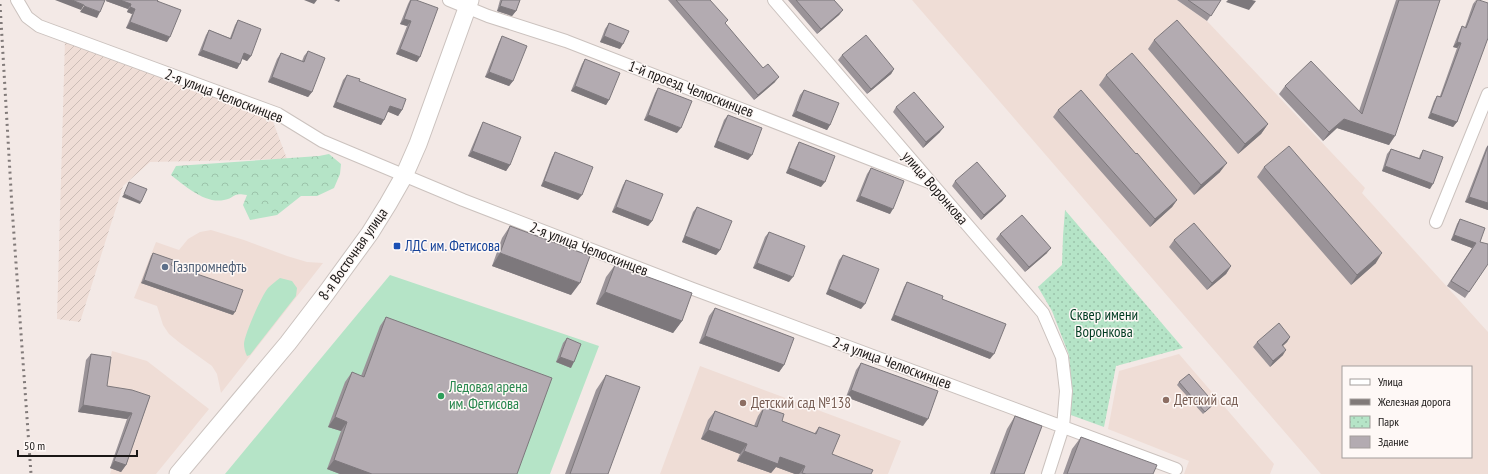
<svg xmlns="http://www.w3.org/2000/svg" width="1488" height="474" font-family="'PT Sans Narrow',sans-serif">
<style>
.built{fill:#efddd6;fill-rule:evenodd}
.industrial{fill:url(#industrial-furrows)}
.grass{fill:#b5e4c7}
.forest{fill:url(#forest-crowns)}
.park{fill:url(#park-dots)}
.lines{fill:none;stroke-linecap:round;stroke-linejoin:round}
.minor-casing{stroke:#cbc2be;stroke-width:14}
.secondary-casing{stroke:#cbc2be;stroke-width:19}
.minor{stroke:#fff;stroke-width:12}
.secondary{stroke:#fff;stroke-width:17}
.rail{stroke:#817a79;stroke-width:3;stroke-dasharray:2 4;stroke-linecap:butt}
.wall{fill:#9a9398}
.shaded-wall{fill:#7d787c}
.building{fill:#b3abb1;stroke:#7d787c}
.transit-dot{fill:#1a4fb4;stroke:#fef8f6;stroke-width:1.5}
.service-dot{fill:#5c6f8a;stroke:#fef8f6;stroke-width:1.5}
.leisure-dot{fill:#2e9e5b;stroke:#fef8f6;stroke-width:1.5}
.education-dot{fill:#8d6e63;stroke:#fef8f6;stroke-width:1.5}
.labels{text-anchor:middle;stroke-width:3;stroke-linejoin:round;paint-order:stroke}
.street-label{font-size:15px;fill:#1a1716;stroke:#fef8f6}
.transit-label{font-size:15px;fill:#164399;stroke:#fef8f6;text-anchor:start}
.service-label{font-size:15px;fill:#4e5e75;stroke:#fef8f6;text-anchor:start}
.park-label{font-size:15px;fill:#003c22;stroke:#fef8f6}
.leisure-label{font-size:15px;fill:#27864d;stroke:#fef8f6;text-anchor:start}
.education-label{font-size:15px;fill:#785e54;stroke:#fef8f6;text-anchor:start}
</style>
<defs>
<pattern id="industrial-furrows" width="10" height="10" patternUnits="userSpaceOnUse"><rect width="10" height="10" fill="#efddd6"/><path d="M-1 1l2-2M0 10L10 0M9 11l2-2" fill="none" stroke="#ccbdb7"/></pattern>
<pattern id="forest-crowns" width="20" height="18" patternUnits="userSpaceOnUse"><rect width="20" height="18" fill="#b5e4c7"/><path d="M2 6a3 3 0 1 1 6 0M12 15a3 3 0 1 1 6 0" fill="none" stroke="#9bc3aa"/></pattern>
<pattern id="park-dots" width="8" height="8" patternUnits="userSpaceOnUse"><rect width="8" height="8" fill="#b5e4c7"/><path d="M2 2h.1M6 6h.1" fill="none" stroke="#9bc3aa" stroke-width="1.8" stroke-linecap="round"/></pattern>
</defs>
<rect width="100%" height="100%" fill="#f3e9e6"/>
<!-- built -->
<path class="built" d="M 912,0 L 1177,0 L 1207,21 L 1365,188 L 1362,193 L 1488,332 L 1488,474 L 1321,474 ZM 1343,367 L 1471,367 L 1471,457 L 1343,457 Z
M 211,230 L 244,240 L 287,256 L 307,262 L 323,263 L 221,393 L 217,374 L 212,366 L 180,343 L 169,334 L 163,325 L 157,306 L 134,298 L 156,242 L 179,250 L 188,239 L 200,232 Z
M 112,351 L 147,361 L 209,409 L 156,474 L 110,474 L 129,418 L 88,365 L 108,369 Z
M 1179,354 L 1274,464 L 1270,474 L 1184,474 L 1189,461 L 1108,429 L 1119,371 Z
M 700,366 L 901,441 L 888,474 L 660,474 Z"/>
<!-- industrial -->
<path class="industrial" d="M 65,40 L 272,119 L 287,159 L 150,162 L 123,186 L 80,322 L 57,319 Z"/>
<!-- grass -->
<path class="grass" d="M 390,275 L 599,346 L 550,474 L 225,474 Z
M 280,278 L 292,281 L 297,288 L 296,296 L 250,355 L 247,356 C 245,352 244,348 244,344 C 244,335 262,295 268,288 C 272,284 276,281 280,278 Z"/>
<!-- forest -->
<path class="forest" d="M 329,154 L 341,164 L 340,174 L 334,188 L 317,196 L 301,196 L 277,215 L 250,220 L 243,205 L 247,195 C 231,192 236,198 224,200 C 205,204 185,186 171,175 L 176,166 L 319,156 Z"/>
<!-- park -->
<path class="park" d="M 1065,210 L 1183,348 L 1116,366 L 1104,427 L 1068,414 L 1072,391 L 1069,355 L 1052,311 L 1038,287 L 1062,265 L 1063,236 Z"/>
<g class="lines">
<!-- minor casing -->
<g class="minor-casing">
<path id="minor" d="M 17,0 L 27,17 L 39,26 L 278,114 L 322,141 L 463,200 L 693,289 L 1176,469
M 449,0 L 488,16 L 566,41 L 929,182
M 774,0 L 1043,313 L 1062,357 L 1066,391 L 1063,427 L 1048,474
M 1436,222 L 1488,94"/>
</g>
<!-- secondary casing -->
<g class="secondary-casing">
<path id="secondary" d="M 178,474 L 288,343 L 327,292 L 370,233 L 388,204 L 404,176 L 418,144 L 470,0"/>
</g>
<!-- minor -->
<use href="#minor" class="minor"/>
<!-- secondary -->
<use href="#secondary" class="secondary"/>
<!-- rail -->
<path class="rail" d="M 0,4 L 12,207 L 31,474"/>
</g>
<!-- wall -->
<path class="wall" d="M 106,0 L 158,0 L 167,42 L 126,28 L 132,14 L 127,12 L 128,9 L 106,1 Z
M 410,0 L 411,0 L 417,62 L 396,54 L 407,26 L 400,24 L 408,4 Z
M 500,0 L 520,0 L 516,11 L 512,16 L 497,11 Z
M 668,0 L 710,0 L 725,24 L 775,82 L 754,100 Z
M 788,0 L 834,0 L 843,10 L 839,15 L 817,34 Z
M 1177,0 L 1221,0 L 1207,21 Z
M 1396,0 L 1440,0 L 1389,145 L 1337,128 L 1323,141 L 1279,94 L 1285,86 L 1359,111 Z
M 1476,0 L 1457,122 L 1453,127 L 1428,118 L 1434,101 L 1437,96 L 1440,96 L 1457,48 L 1453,47 L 1459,32 L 1462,26 L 1465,27 L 1473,4 Z
M 238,20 L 251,56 L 247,61 L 242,59 L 237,69 L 198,55 L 206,35 L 209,30 L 230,38 L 235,25 Z
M 609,23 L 620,49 L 600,42 L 605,29 Z
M 502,36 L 513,81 L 509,86 L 485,77 L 499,42 Z
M 1154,40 L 1268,124 L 1261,134 L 1238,154 L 1148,49 Z
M 308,51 L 312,92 L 308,97 L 268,82 L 277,59 L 281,53 L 302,61 L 304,56 Z
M 842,55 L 894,69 L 891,74 L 867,94 L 838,60 Z
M 585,59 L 609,100 L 606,105 L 571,91 L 582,64 Z
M 347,75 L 359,81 L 402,110 L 398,116 L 388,111 L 381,125 L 333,107 L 343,80 Z
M 1106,75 L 1220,172 L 1194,195 L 1099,85 Z
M 658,88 L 677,133 L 644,120 L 655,93 Z
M 804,90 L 830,125 L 827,130 L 792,116 L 800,95 Z
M 896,107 L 940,132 L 923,148 L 893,112 Z
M 1058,110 L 1177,200 L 1172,207 L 1150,227 L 1053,117 Z
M 728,115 L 748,160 L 714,147 L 724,120 Z
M 483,122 L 510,165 L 506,171 L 468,156 L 480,128 Z
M 799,142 L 821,187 L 786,173 L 796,147 Z
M 1488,145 L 1488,210 L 1465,202 L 1486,148 Z
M 1391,149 L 1419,158 L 1420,155 L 1423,150 L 1430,189 L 1382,171 L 1387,154 Z
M 555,152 L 578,200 L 541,186 L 552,157 Z
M 1264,167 L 1376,263 L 1351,285 L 1257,177 Z
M 871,168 L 890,214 L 856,201 L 867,174 Z
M 626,180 L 652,221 L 648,226 L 612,212 L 623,185 Z
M 955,181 L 1006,196 L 1002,201 L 981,220 L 952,186 Z
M 697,207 L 720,250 L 716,255 L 682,242 L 693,212 Z
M 1460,219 L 1480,242 L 1469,292 L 1465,298 L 1447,286 L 1472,248 L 1451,240 L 1457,224 Z
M 510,226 L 571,295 L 492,266 L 502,238 Z
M 769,232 L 789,282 L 753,268 L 765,237 Z
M 1000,234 L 1047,253 L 1025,272 L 996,239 Z
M 1174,240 L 1231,266 L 1226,274 L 1207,290 L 1169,247 Z
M 153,253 L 171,265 L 233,315 L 141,283 L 151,256 Z
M 843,255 L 861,309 L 826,294 L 839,260 Z
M 615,265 L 682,321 L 673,333 L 596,304 L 606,277 Z
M 907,282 L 942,299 L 990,359 L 891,320 L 904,287 Z
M 715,308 L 784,365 L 779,372 L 699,343 L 709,316 Z
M 386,317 L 517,474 L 340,474 L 327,469 L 341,431 L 328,427 L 345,382 L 352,372 L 361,376 L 380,326 Z
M 1290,337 L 1287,342 L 1283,346 L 1283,355 L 1270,367 L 1253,347 L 1257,342 Z
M 567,338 L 571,368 L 556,362 L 563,343 Z
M 91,354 L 107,386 L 150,396 L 126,465 L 121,472 L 110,468 L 127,419 L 78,412 L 86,360 Z
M 861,363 L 923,426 L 846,397 L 856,370 Z
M 606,375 L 608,474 L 565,474 L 596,390 Z
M 1179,382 L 1214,403 L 1212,406 L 1203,414 L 1177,385 Z
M 764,407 L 782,421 L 814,434 L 819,427 L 832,454 L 871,474 L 795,474 L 776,467 L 771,473 L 737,461 L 740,454 L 701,439 L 708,420 L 715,411 L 754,426 L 758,416 Z
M 1015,416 L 1024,474 L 990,474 L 1007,429 Z
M 1081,437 L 1153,474 L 1063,474 L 1072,449 Z"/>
<!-- shaded-wall -->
<path class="shaded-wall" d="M 55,0 L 72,0 L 84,5 L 81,10 Z
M 107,0 L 120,0 L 131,4 L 128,9 L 106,1 Z
M 304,0 L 317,0 L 314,4 Z
M 334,0 L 340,0 L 339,2 Z
M 1228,0 L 1252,0 L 1256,1 L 1249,10 L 1226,2 Z
M 84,6 L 100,12 L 97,18 L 80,12 Z
M 500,6 L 516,11 L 512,16 L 497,11 Z
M 130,7 L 135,9 L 132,14 L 127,12 Z
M 843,10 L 839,15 L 817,34 L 821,29 Z
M 404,19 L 411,21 L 407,26 L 400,24 Z
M 130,22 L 170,37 L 167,42 L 126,28 Z
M 604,36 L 623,44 L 620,49 L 600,42 Z
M 1457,42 L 1461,43 L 1457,48 L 1453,47 Z
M 400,49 L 420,57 L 417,62 L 396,54 Z
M 202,50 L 240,64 L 237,69 L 198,55 Z
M 244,53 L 251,56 L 247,61 L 241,58 Z
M 894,69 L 891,74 L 867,94 L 871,89 Z
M 489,72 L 513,81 L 509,86 L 485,77 Z
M 272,77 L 312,92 L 308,97 L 268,82 Z
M 779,77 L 775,82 L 754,100 L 758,95 Z
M 575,86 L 609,100 L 606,105 L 571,91 Z
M 336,102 L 384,120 L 381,125 L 333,107 Z
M 390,106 L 402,110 L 398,116 L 386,111 Z
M 796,111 L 830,125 L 827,130 L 792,116 Z
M 1431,113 L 1457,122 L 1453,127 L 1428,118 Z
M 648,115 L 681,128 L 677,133 L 644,120 Z
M 1344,119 L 1395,136 L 1389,145 L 1337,128 L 1323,141 L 1329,132 Z
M 1268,124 L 1261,134 L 1238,154 L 1245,144 Z
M 944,127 L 940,132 L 923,148 L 926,142 Z
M 717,141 L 752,155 L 748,160 L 714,147 Z
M 472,151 L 510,165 L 506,171 L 468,156 Z
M 1227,163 L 1220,172 L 1194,195 L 1201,185 Z
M 1385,166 L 1433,184 L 1430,189 L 1382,171 Z
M 789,168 L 825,182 L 821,187 L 786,173 Z
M 544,181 L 582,195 L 578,200 L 541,186 Z
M 124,194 L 141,202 L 140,204 L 122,197 Z
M 860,196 L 893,209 L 890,214 L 856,201 Z
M 1006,196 L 1002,201 L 981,220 L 984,215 Z
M 1469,197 L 1488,203 L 1488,210 L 1465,202 Z
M 1177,200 L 1172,207 L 1150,227 L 1155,219 Z
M 616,207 L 652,221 L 648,226 L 612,212 Z
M 1454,235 L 1476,243 L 1472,248 L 1451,240 Z
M 685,236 L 720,250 L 716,255 L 682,242 Z
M 1051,248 L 1047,253 L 1025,272 L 1029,267 Z
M 500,253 L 580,283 L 571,295 L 492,266 Z
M 1382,253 L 1376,263 L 1351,285 L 1357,275 Z
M 757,263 L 793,277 L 789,282 L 753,268 Z
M 1231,266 L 1226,274 L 1207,290 L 1212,283 Z
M 144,280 L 235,312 L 233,315 L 141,283 Z
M 829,289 L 865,304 L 861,309 L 826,294 Z
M 605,292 L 682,321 L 673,333 L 596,304 Z
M 894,315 L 994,354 L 990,359 L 891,320 Z
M 705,336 L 784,365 L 779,372 L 699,343 Z
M 1290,337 L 1287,342 L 1278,350 L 1282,345 Z
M 1286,350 L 1283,355 L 1270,367 L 1273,361 Z
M 560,357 L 574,362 L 571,368 L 556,362 Z
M 851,390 L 928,419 L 923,426 L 846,397 Z
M 1214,403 L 1212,406 L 1203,414 Z
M 83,405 L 132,413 L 127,419 L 78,412 Z
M 335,417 L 347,422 L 341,431 L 328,427 Z
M 708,430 L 747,444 L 740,454 L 701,439 Z
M 744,451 L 780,457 L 805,466 L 799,474 L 795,474 L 776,467 L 771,473 L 737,461 Z
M 334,460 L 372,474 L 340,474 L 327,469 Z
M 114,461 L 126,465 L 121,472 L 110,468 Z"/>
<!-- building -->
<path class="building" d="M 72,0 L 105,0 L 100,12 L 84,6 L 84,5 Z
M 120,0 L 158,0 L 157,1 L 181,10 L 170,37 L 130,22 L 135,9 L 130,7 L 131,4 Z
M 411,0 L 416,0 L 438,8 L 420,57 L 400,49 L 411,21 L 404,19 Z
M 502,0 L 520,0 L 516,11 L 500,6 Z
M 676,0 L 710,0 L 728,20 L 725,23 L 763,68 L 768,64 L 779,77 L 758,95 Z
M 796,0 L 834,0 L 843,10 L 821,29 Z
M 1188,0 L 1221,0 L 1211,16 Z
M 1399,0 L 1440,0 L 1395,136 L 1344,119 L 1329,132 L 1285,86 L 1311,61 L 1362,114 Z
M 1477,0 L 1479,0 L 1488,3 L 1488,38 L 1457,122 L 1431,113 L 1437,96 L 1441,97 L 1461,43 L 1457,42 L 1462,26 L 1466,28 Z
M 238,20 L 261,29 L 251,56 L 244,53 L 240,64 L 202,50 L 209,30 L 231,39 Z
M 1177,20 L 1268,124 L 1245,144 L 1154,40 Z
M 609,23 L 629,31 L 623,44 L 604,36 Z
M 866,35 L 894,69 L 871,89 L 842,55 Z
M 502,36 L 527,46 L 513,81 L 489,72 Z
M 308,51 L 325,58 L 312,92 L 272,77 L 281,53 L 304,62 Z
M 1132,53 L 1227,163 L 1201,185 L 1106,75 Z
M 585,59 L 620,73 L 609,100 L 575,86 Z
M 347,75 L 360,79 L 359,81 L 406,99 L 402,110 L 390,106 L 384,120 L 336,102 Z
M 658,88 L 692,101 L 681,128 L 648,115 Z
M 804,90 L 839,103 L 830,125 L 796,111 Z
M 1081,90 L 1136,154 L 1137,153 L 1177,200 L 1155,219 L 1058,110 Z
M 914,92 L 944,127 L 926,142 L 896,107 Z
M 728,115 L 762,128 L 752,155 L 717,141 Z
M 483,122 L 521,137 L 510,165 L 472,151 Z
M 799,142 L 835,156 L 825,182 L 789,168 Z
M 1289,146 L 1382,253 L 1357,275 L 1264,167 Z
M 1488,146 L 1488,203 L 1469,197 Z
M 1391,149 L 1420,159 L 1423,150 L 1443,157 L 1433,184 L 1385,166 Z
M 555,152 L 593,167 L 582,195 L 544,181 Z
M 977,162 L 1006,196 L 984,215 L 955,181 Z
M 871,168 L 904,181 L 893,209 L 860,196 Z
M 626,180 L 663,194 L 652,221 L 616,207 Z
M 129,182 L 147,189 L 141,202 L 124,194 Z
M 697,207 L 732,221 L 720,250 L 685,236 Z
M 1022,215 L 1051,248 L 1029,267 L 1000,234 Z
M 1460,219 L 1485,228 L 1480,242 L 1488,244 L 1488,264 L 1469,292 L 1451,281 L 1476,243 L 1454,235 Z
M 1194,223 L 1231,266 L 1212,283 L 1174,240 Z
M 510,226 L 590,256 L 580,283 L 500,253 Z
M 769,232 L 805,246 L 793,277 L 757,263 Z
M 153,253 L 173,260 L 171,265 L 243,290 L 235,312 L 144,280 Z
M 843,255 L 879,269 L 865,304 L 829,289 Z
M 615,265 L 692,293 L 682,321 L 605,292 Z
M 907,282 L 943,296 L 942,299 L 1006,324 L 994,354 L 894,315 Z
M 715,308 L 794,338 L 784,365 L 705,336 Z
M 386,317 L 552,378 L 517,474 L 372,474 L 334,460 L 347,422 L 335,417 L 352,372 L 364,377 Z
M 1279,323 L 1290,337 L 1282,345 L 1286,350 L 1273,361 L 1257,342 Z
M 567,338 L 581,344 L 574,362 L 560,357 Z
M 91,354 L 111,357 L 107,386 L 132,390 L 150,396 L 126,465 L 114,461 L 132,413 L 83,405 Z
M 861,363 L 938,391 L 928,419 L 851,390 Z
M 1189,374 L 1214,403 L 1205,412 L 1179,382 Z
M 606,375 L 640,387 L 608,474 L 570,474 Z
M 764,407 L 784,414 L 782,421 L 816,434 L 819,427 L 840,435 L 832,454 L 873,470 L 871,474 L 806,474 L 802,473 L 805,466 L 780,457 L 778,464 L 744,451 L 747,444 L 708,430 L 715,411 L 757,427 Z
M 1015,416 L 1042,426 L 1024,474 L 994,474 Z
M 1081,437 L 1157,465 L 1153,474 L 1067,474 Z"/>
<!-- markers -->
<rect class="transit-dot" x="393" y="242" width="8" height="8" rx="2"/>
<circle class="service-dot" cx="165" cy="267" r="4"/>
<circle class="leisure-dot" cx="441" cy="396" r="4"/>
<g class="education-dot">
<circle cx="1166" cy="400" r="4"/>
<circle cx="743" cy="403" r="4"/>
</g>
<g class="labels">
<!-- street labels -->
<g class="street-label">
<text transform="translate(691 89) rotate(21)" y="5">1-й проезд Челюскинцев</text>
<text transform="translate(224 96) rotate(21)" y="5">2-я улица Челюскинцев</text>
<text transform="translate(935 188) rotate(49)" y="5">улица Воронкова</text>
<text transform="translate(589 249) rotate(21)" y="5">2-я улица Челюскинцев</text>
<text transform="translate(353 254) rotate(-55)" y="5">8-я Восточная улица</text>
<text transform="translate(892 363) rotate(20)" y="5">2-я улица Челюскинцев</text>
</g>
<!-- transit labels -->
<g class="transit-label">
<text x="405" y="251">ЛДС им. Фетисова</text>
</g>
<!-- service labels -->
<g class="service-label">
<text x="173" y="272">Газпромнефть</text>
</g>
<!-- park labels -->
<g class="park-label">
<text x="1104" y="320">Сквер имени<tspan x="1104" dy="17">Воронкова</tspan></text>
</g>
<!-- leisure labels -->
<g class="leisure-label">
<text x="449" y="392">Ледовая арена<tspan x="449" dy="17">им. Фетисова</tspan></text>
</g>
<!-- education labels -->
<g class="education-label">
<text x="1174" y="405">Детский сад</text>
<text x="751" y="408">Детский сад №138</text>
</g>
</g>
<!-- legend -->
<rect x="1342" y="366" width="130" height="92" fill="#fef8f6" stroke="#a39e9c"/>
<rect x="1350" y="379" width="20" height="6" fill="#ffffff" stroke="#a39e9c"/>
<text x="1378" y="386" font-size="12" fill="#1a1716">Улица</text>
<rect x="1350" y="399" width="20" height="6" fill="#817a79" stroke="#a39e9c"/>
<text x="1378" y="406" font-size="12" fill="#1a1716">Железная дорога</text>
<rect x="1350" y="416" width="20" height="12" fill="url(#park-dots)" stroke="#a39e9c"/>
<text x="1378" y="426" font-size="12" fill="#1a1716">Парк</text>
<rect x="1350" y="436" width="20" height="12" fill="#b3abb1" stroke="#a39e9c"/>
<text x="1378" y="446" font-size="12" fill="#1a1716">Здание</text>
<!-- scale -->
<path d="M18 450v6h119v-6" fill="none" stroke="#1a1716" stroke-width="2"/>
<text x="24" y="450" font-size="12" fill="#1a1716" stroke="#fef8f6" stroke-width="3" paint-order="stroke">50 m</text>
</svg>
